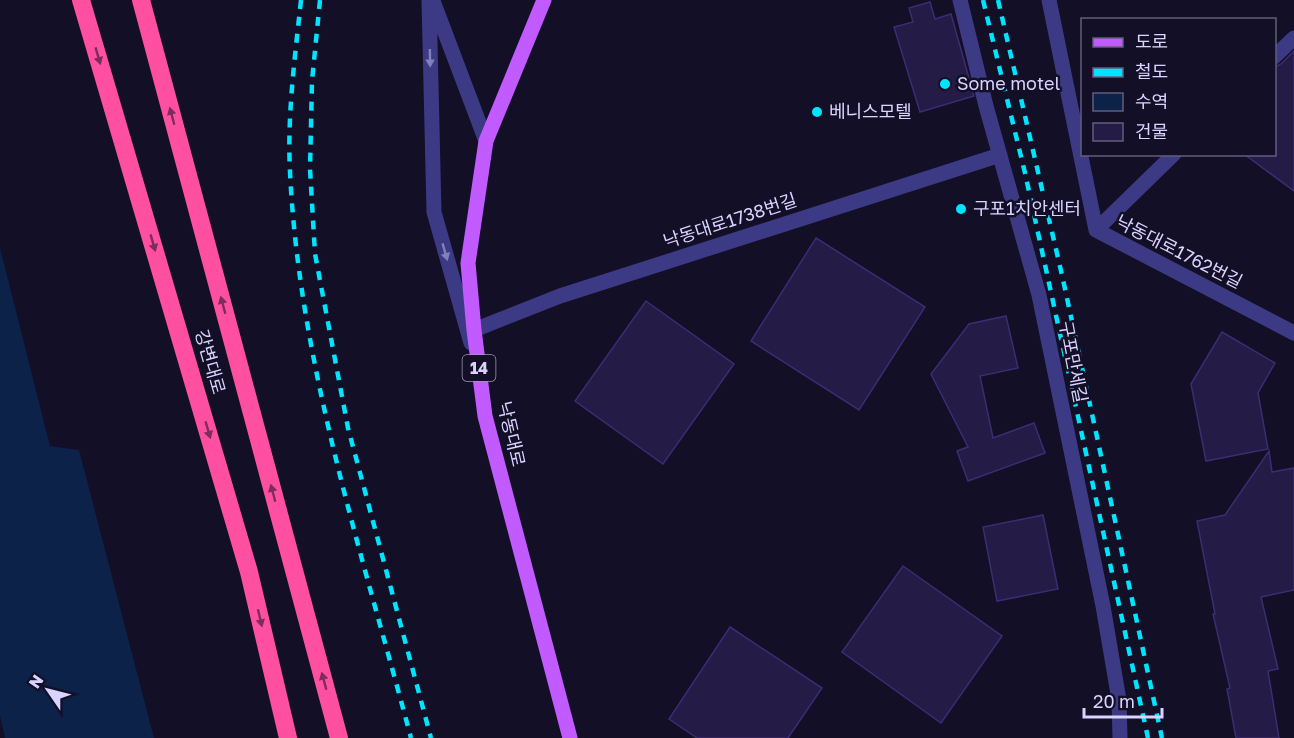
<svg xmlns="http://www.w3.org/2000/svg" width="1294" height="738" font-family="'Golos Text','Noto Sans KR',sans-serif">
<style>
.water{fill:#0c2248}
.building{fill:#241b47;stroke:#3b2d73;stroke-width:1.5}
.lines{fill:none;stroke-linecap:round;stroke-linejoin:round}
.minor{stroke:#3d3a85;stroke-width:15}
.major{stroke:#c25bff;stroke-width:15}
.highway{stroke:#ff4fa3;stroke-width:18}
.rail{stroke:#00e5ff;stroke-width:4.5;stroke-dasharray:9 8;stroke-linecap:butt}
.oneway{fill:#7d2c5e}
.oneway2{fill:#837fbc}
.poi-dot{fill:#00e5ff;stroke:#130f26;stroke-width:2}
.labels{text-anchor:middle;stroke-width:5;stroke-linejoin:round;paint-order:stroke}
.shield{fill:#130f26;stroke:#9e99be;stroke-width:1.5}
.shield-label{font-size:16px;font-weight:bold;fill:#d9d4ff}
.poi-label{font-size:18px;fill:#d9d4ff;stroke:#130f26;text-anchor:start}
.street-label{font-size:18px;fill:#d9d4ff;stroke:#130f26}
</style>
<rect width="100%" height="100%" fill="#130f26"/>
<!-- water -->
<path class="water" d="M 0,248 L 50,446 L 79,450 L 154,738 L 5,738 L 0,716 Z"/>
<!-- building -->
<path class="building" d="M 930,2 L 935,19 L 951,14 L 974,96 L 920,112 L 894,27 L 913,22 L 909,8 Z
M 1294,51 L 1294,191 L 1244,154 L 1275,154 L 1275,67 L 1281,64 Z
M 816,238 L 925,307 L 859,410 L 751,341 Z
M 646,301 L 734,364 L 663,464 L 575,401 Z
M 1006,316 L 1018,368 L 980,376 L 993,438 L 1034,423 L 1045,453 L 968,481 L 957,451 L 968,447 L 931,374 L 969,324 Z
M 1222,332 L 1275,363 L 1258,393 L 1268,449 L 1206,461 L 1191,384 Z
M 1269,451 L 1272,472 L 1294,468 L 1294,590 L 1261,597 L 1278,669 L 1268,671 L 1279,738 L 1236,738 L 1227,689 L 1230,688 L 1213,614 L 1215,614 L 1197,521 L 1225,515 Z
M 1043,515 L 1058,589 L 997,601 L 983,527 Z
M 903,566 L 1002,636 L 941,723 L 842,652 Z
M 730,627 L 822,688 L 788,738 L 697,738 L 669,719 Z"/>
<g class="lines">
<!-- minor -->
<path class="minor" d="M 429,0 L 434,212 L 471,343
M 960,0 L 986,106 L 1039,295 L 1103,606 L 1119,700 L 1120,738
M 1049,0 L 1096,230 L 1294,333
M 433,1 L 486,141
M 1274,57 L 1294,38
M 1096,230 L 1174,154
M 474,330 L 560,296 L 1000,155"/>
<!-- major -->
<path class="major" d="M 544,0 L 486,141 L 468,263 L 474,330 L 485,416 L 570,738"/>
<!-- highway -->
<path class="highway" d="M 81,0 L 249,572 L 288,738
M 141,0 L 339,738"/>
<!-- rail -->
<path class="rail" d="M 301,0 C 295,57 287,115 290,172 C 299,363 362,553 411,738
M 320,0 L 312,81 L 310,169 L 315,254 L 348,428 L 431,738
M 983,0 L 1025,173 L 1148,738
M 998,0 L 1062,275 L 1162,738"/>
</g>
<!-- one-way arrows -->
<defs><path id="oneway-solid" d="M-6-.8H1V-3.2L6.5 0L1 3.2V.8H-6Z" transform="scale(1.5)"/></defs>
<g class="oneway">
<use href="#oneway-solid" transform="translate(98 56) rotate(74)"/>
<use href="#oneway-solid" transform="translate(172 116) rotate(-105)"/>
<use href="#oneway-solid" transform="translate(153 243) rotate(74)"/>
<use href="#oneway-solid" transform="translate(223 305) rotate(-105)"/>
<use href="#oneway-solid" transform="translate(208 430) rotate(74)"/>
<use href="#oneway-solid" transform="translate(273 493) rotate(-105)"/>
<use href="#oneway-solid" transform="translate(260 618) rotate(77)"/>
<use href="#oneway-solid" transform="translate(324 681) rotate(-105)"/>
</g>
<g class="oneway2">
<use href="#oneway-solid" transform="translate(430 58) rotate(89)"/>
<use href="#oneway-solid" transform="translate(445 252) rotate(74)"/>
</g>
<!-- markers -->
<g class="poi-dot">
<circle cx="945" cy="84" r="6"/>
<circle cx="817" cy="112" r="6"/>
<circle cx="961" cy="209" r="6"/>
</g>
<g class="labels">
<!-- shield labels -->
<rect class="shield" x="462.5" y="355" width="33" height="26" rx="4.5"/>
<g class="shield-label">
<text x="479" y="374">14</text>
</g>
<!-- poi labels -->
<g class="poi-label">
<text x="957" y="90">Some motel</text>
<text x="829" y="118">베니스모텔</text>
<text x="973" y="215">구포1치안센터</text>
</g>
<!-- street labels -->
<g class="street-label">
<text transform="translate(730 221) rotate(-18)" y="6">낙동대로1738번길</text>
<text transform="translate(1179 252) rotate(27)" y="6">낙동대로1762번길</text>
<text transform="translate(210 362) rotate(74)" y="6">강변대로</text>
<text transform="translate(1073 362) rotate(79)" y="6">구포만세길</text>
<text transform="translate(511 434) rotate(77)" y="6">낙동대로</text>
</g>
</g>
<!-- legend -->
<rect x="1081" y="18" width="195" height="138" fill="#130f26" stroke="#625e7d" stroke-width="1.5"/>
<rect x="1093" y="38" width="30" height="9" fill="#c25bff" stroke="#625e7d" stroke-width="1.5"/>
<text x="1135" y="48" font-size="18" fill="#d9d4ff">도로</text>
<rect x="1093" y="68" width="30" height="9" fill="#00e5ff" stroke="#625e7d" stroke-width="1.5"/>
<text x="1135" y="78" font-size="18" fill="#d9d4ff">철도</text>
<rect x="1093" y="93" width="30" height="18" fill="#0c2248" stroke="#625e7d" stroke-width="1.5"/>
<text x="1135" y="108" font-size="18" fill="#d9d4ff">수역</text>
<rect x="1093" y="123" width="30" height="18" fill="#241b47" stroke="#625e7d" stroke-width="1.5"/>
<text x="1135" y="138" font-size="18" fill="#d9d4ff">건물</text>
<!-- north arrow -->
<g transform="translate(48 690) rotate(305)" stroke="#130f26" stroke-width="4.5" paint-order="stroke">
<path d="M0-4.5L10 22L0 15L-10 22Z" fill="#d9d4ff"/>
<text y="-9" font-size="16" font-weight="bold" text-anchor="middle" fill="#d9d4ff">N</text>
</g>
<!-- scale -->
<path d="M1084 708v9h78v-9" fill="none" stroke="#d9d4ff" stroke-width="3"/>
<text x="1093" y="708" font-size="18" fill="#d9d4ff" stroke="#130f26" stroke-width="4.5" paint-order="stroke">20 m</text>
</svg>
